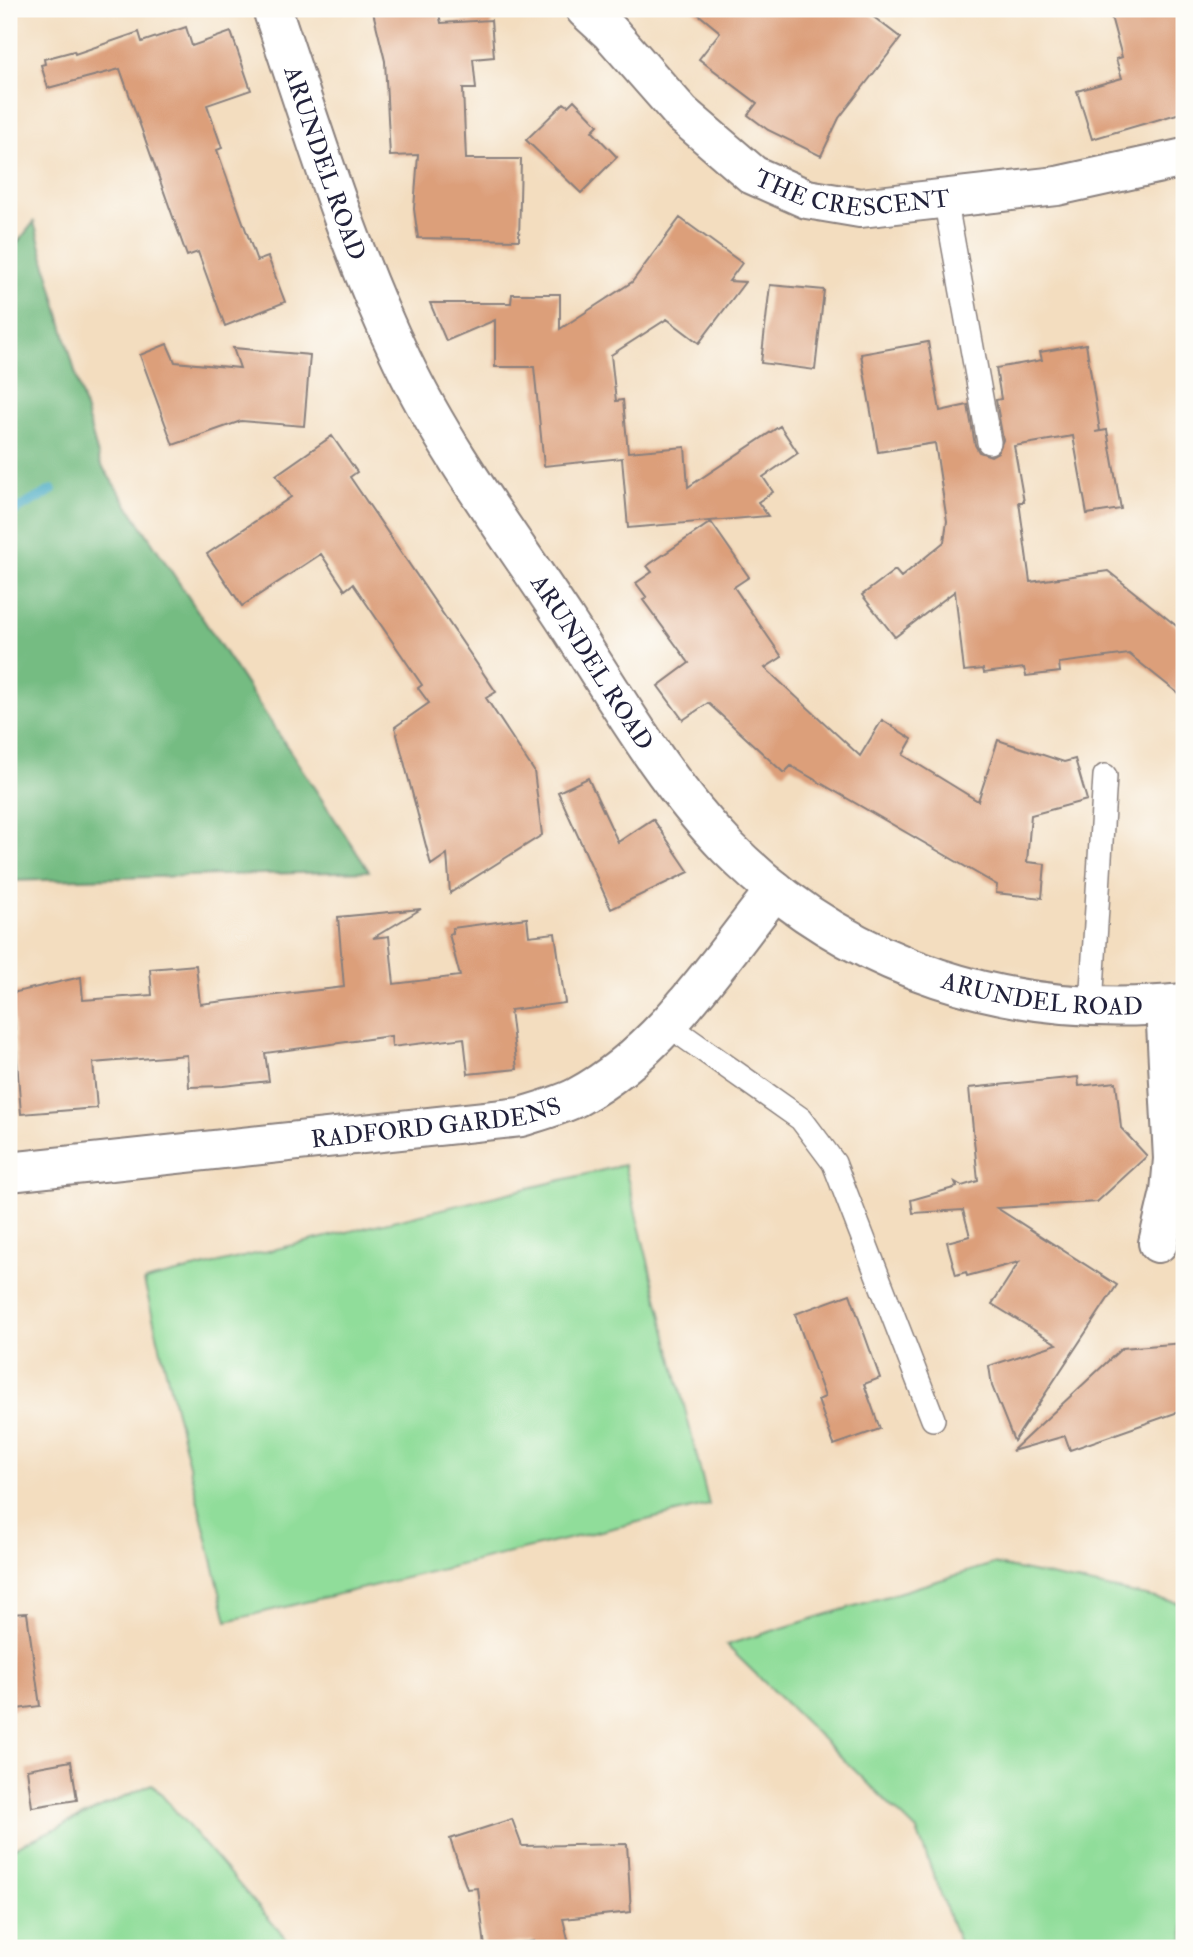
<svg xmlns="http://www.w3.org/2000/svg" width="1193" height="1957" font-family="'IM FELL Double Pica',serif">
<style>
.green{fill:#90dd9a;stroke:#59806a;stroke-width:2}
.forest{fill:#74bc82;stroke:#4b6f5e;stroke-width:2}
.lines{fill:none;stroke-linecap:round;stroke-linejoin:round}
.stream{stroke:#44a9c3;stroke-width:10}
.building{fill:#dc9f7a}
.lane-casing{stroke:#8a807d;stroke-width:26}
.street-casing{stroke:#8a807d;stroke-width:42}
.lane{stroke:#fff;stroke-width:23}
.street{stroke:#fff;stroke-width:38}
.labels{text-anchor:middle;stroke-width:5;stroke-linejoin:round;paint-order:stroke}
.street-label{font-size:24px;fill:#22223b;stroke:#fdfcf7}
</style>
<rect width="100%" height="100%" fill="#fdfcf7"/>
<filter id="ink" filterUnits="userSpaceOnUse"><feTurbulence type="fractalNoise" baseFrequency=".0143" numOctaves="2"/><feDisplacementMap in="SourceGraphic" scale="14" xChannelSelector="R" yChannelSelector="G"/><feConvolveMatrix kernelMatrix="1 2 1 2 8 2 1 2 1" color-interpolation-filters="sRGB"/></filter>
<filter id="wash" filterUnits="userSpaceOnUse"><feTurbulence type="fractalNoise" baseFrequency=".00686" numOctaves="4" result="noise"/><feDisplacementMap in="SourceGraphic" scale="28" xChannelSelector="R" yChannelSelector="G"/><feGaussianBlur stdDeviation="1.57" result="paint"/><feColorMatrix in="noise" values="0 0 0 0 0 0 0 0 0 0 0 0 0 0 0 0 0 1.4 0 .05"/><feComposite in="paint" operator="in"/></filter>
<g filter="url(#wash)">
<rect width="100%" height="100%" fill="#f3ddbf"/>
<!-- green -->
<path class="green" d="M 624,1165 L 709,1505 L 227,1621 L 144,1281 Z
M 993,1564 L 1184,1604 L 1184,1948 L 961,1948 L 917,1831 L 726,1645 Z
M 152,1784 L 294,1948 L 9,1948 L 9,1850 Z"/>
<!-- forest -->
<path class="forest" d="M 34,222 L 100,463 L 369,871 L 9,881 L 9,253 Z"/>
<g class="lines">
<!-- stream -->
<path class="stream" d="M 9,514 L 52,490"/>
</g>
<g id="blocks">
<!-- building -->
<path class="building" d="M 392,9 L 438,9 L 441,23 L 491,20 L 494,57 L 473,59 L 476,89 L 463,89 L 466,159 L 521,159 L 519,240 L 418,238 L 414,209 L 418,155 L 390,156 L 385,61 L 373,12 Z
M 692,9 L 863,9 L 901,38 L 839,118 L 821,156 L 768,130 L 748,115 L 757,103 L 699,59 L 720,32 Z
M 1109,9 L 1184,9 L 1184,112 L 1092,139 L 1077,91 L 1122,78 L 1116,59 L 1122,57 Z
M 186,27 L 192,46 L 231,32 L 251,90 L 207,105 L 222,148 L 217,150 L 257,261 L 268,257 L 285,302 L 225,326 L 198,252 L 187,256 L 120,69 L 48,88 L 41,65 L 45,64 L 44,59 L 74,51 L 75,54 L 139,32 L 142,42 Z
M 574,100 L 598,125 L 592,131 L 617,157 L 581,193 L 526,140 L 564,103 L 568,106 Z
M 680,218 L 742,263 L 729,281 L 745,282 L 699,343 L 667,319 L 611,355 L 616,401 L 623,400 L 628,452 L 685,447 L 688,487 L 780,426 L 798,453 L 763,477 L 773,492 L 758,502 L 768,516 L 628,528 L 622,458 L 544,466 L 534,367 L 495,367 L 495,320 L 446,341 L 430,303 L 511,303 L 512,294 L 560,294 L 560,329 L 632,282 Z
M 770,285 L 824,290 L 815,370 L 761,363 Z
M 928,342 L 940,411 L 968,405 L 975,445 L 979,452 L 991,456 L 998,452 L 1003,440 L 996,400 L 1001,399 L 996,368 L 1042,360 L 1040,352 L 1086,344 L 1100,431 L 1095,432 L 1107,430 L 1121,509 L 1087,514 L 1073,436 L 1014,446 L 1024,502 L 1019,502 L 1030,582 L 1108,571 L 1184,632 L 1184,698 L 1129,654 L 1059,663 L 1060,672 L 1026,676 L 1024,668 L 984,673 L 983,669 L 964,671 L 955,591 L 895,637 L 862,595 L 895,570 L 901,577 L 944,542 L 947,521 L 935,443 L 878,452 L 861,354 Z
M 167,344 L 175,362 L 240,368 L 233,348 L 310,355 L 304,426 L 241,421 L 173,445 L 140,355 Z
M 332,436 L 357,472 L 350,477 L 496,692 L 486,698 L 534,771 L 542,835 L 450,893 L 447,854 L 431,865 L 395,727 L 429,703 L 418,688 L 422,685 L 353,584 L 345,590 L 321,554 L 242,606 L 207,554 L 291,497 L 276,475 Z
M 711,522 L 749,577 L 734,587 L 782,657 L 765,668 L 860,756 L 882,720 L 912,739 L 903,755 L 978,801 L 998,740 L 1064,762 L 1075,759 L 1087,800 L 1031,815 L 1027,862 L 1045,864 L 1042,898 L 996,893 L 997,885 L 791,766 L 784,773 L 708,703 L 683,720 L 658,686 L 689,663 L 643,600 L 647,598 L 636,583 L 652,572 L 647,566 Z
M 588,778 L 618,842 L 653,819 L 689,872 L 611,909 L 558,792 Z
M 421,909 L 373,938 L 389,936 L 394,984 L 460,976 L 449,934 L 453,933 L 452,928 L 527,918 L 529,936 L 555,933 L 565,1003 L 510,1010 L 517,1069 L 468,1074 L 464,1038 L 392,1047 L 391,1036 L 265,1053 L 269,1081 L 223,1086 L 189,1087 L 187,1055 L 93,1063 L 97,1108 L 21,1114 L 12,993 L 81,977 L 83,1000 L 152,995 L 150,969 L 196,965 L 200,1004 L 344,987 L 338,917 Z
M 1078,1077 L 1079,1086 L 1116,1082 L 1121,1128 L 1147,1156 L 1097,1202 L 997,1208 L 1117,1285 L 1014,1441 L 992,1386 L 989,1366 L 1057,1344 L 992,1304 L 1019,1262 L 967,1276 L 966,1272 L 956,1275 L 947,1242 L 970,1236 L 963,1210 L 913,1213 L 911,1200 L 957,1187 L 955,1182 L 962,1186 L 978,1181 L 969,1088 Z
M 850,1294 L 880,1378 L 864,1384 L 880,1429 L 834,1445 L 818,1400 L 825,1397 L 795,1314 Z
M 1184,1343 L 1184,1410 L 1070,1450 L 1065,1436 L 1012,1451 L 1122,1348 Z
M 27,1613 L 40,1706 L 9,1710 L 9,1614 Z
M 71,1761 L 77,1800 L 32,1807 L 27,1769 Z
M 512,1819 L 522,1846 L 627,1844 L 631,1912 L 563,1919 L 570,1948 L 536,1948 L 534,1941 L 485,1947 L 478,1888 L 467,1889 L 450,1839 Z"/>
</g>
</g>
<g filter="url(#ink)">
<use href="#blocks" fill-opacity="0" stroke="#8a807d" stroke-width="2"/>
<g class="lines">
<!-- lane casing -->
<g class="lane-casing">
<path id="lane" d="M 945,198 L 989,442
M 1091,1006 L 1105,776
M 668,1025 L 801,1119 L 834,1163 L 933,1419"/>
</g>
<!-- street casing -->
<g class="street-casing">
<g id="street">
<path id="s1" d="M 272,9 C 312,126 348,248 402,360 C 446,452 510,536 566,621 C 616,698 664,782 728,848 C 849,970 1015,1021 1184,1003"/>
<path id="s2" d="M 585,9 L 610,32 L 682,114 L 753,175 L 807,199 L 860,208 L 1057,186 L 1184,158"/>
<path id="s3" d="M 9,1172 L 521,1117 C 540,1111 559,1106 577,1097 C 661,1052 717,963 775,890"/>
<path d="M 1158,1243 L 1170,1192 L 1173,1159 L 1165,1005"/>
</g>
</g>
<!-- lane -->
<use href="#lane" class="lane"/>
<!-- street -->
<use href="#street" class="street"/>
</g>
</g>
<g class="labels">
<!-- street labels -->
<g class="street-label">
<text dy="8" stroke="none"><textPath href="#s1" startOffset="163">ARUNDEL ROAD</textPath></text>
<text dy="8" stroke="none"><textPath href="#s2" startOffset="340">THE CRESCENT</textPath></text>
<text dy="8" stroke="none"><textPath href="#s1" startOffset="732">ARUNDEL ROAD</textPath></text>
<text dy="8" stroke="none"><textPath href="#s1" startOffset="1318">ARUNDEL ROAD</textPath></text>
<text dy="8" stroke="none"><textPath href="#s3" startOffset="430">RADFORD GARDENS</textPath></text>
</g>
</g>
<!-- margin -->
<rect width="1193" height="1957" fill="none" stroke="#fdfcf7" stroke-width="35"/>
</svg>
